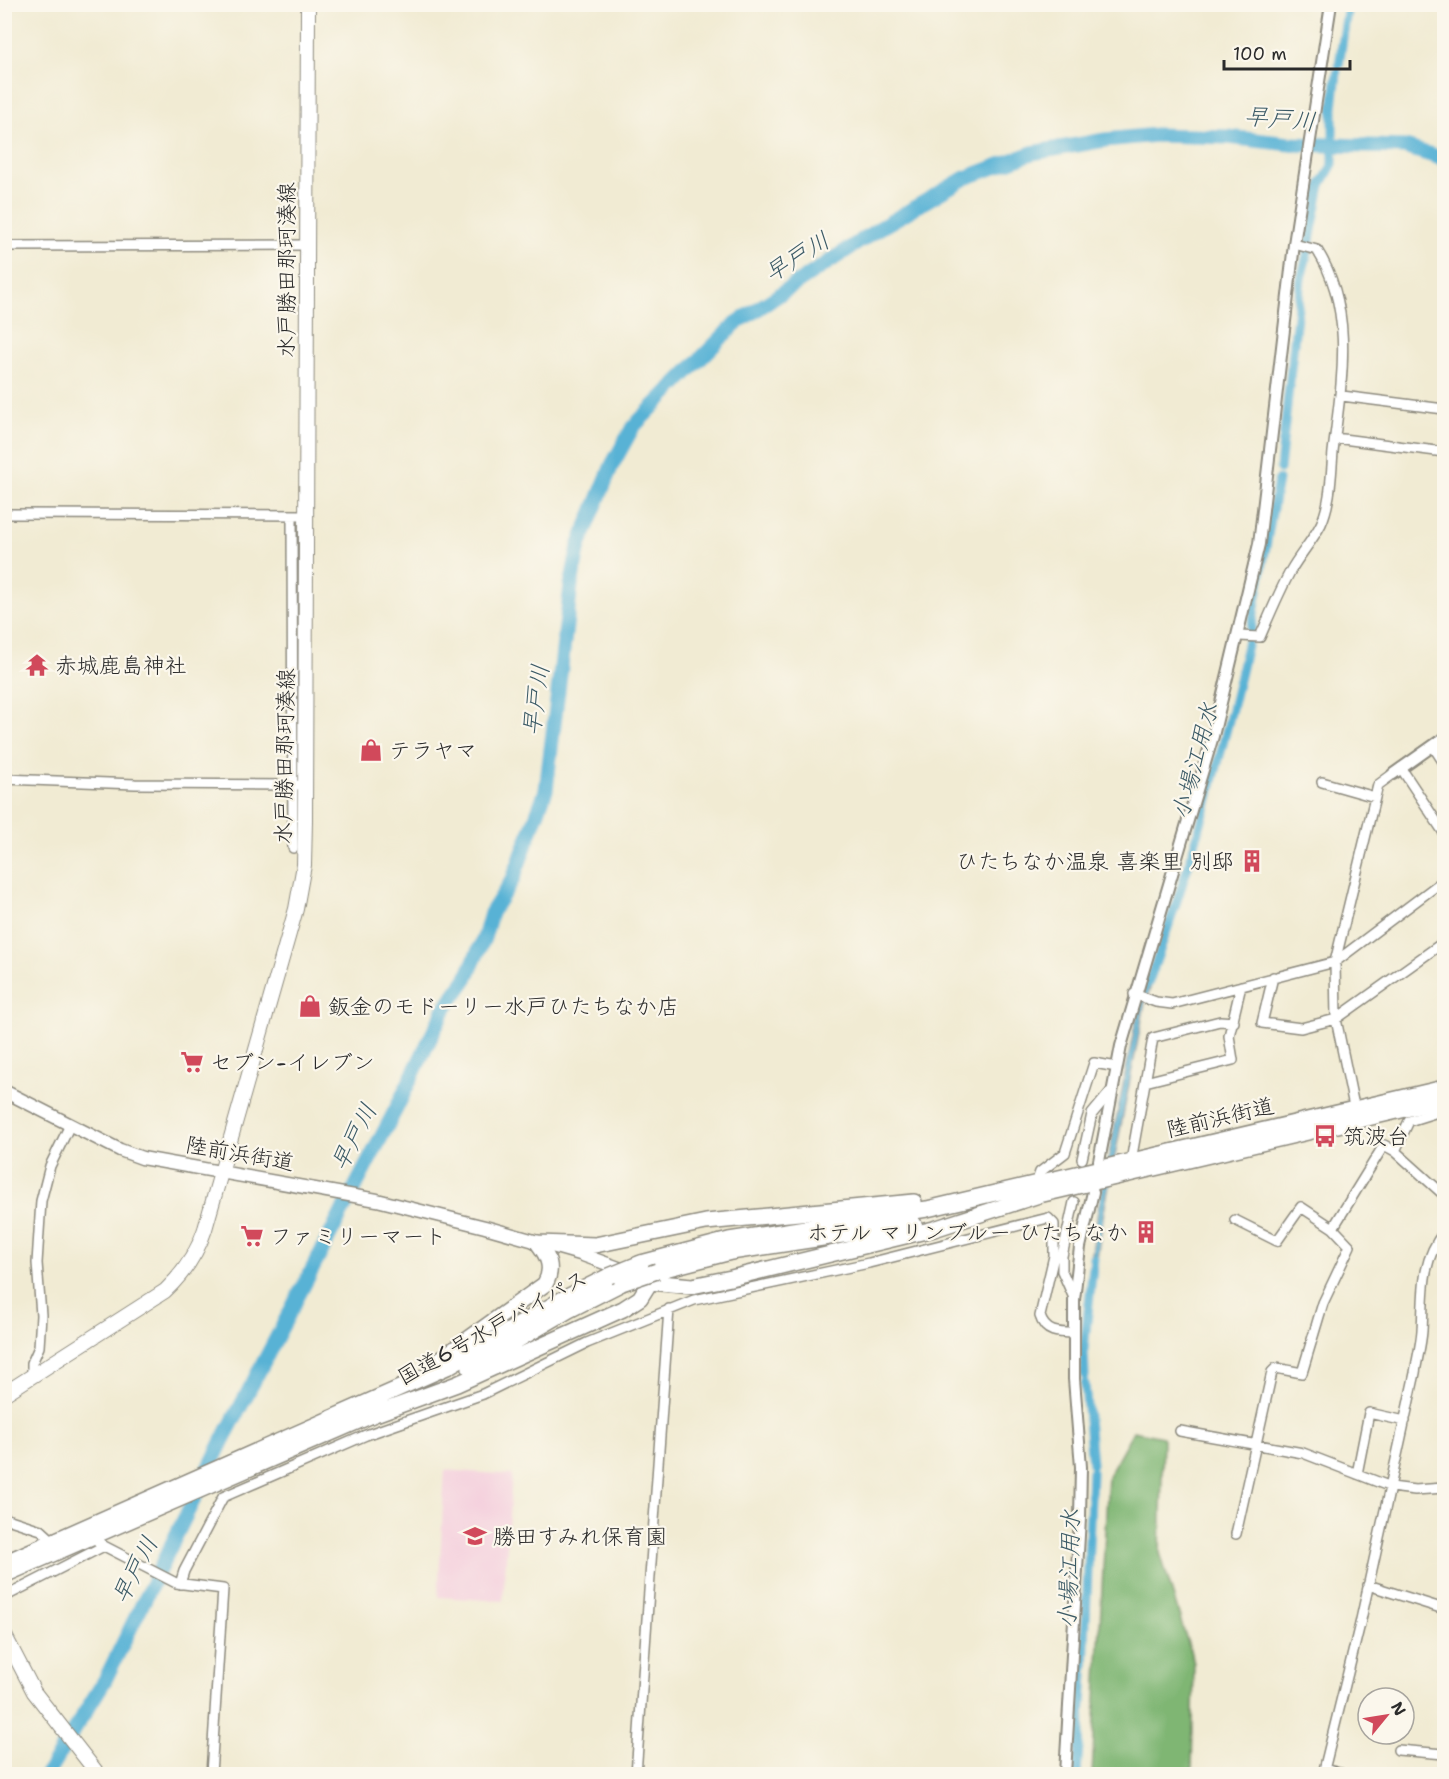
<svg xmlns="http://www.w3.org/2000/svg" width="1449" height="1779" font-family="'Shantell Sans','Klee One',sans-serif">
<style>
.built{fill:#f4cfdd}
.forest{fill:#7fb673;stroke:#55704f;stroke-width:1.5}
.water{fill:#58b2d5;stroke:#426e80;stroke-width:1.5}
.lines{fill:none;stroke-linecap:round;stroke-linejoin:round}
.canal{stroke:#58b2d5;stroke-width:9}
.river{stroke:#58b2d5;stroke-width:15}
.minor-casing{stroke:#8e8b7f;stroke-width:12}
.tertiary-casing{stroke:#8e8b7f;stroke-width:14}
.secondary-casing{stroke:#8e8b7f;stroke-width:15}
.primary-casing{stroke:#8e8b7f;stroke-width:16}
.trunk-casing{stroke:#8e8b7f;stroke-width:18}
.minor{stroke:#fff;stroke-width:9}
.tertiary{stroke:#fff;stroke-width:10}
.secondary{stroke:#fff;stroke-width:12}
.primary{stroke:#fff;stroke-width:14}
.trunk{stroke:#fff;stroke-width:15}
.trunk-bridge-casing{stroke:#8e8b7f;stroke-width:18;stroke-linecap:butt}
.trunk-bridge{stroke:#fff;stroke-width:15}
.labels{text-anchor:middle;stroke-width:4.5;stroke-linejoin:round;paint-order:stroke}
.street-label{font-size:22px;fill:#2b2b2b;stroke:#fbf7ec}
.poi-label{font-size:22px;fill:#2b2b2b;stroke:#fbf7ec;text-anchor:start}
.water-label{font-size:24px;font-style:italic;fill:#3b5a66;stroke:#fbf7ec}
</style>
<rect width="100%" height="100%" fill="#fbf7ec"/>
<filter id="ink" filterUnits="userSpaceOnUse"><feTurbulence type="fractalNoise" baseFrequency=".0167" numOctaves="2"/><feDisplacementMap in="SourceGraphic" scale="12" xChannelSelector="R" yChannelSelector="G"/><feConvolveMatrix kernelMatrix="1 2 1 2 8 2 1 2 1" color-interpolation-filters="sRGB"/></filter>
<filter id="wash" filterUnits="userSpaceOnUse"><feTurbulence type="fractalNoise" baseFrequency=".008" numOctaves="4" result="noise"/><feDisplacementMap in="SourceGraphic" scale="24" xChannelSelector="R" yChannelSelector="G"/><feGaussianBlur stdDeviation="1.35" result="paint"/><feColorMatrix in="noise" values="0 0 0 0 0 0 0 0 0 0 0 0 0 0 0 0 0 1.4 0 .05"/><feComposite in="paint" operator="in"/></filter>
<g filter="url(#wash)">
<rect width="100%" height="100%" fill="#f1ebd3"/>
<!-- built -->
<path class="built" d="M 445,1470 L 512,1475 L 503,1601 L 438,1597 Z"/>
<!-- forest -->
<path class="forest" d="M 1133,1431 L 1163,1437 L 1160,1553 L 1194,1663 L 1192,1774 L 1092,1774 L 1108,1476 Z"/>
<!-- water -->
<path class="water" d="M 1150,971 L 1155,973 L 1145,1003 L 1104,1211 L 1095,1270 L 1090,1269 L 1098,1210 L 1140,1001 Z"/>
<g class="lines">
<!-- canal -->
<path class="canal" d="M 1339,65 L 1348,4
M 1309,245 L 1321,185 L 1333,164 L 1333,107 L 1337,73
M 1280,469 L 1301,279 L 1308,251
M 1250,635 L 1278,480
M 1148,984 C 1189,873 1222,757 1248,641
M 1085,1376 L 1084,1349 L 1094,1258
M 1085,1384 L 1092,1464
M 1084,1668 L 1092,1472
M 1077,1774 L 1084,1675"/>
<!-- river -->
<path class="river" d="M 47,1774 L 105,1680 L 224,1438 L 397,1107 L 444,1010 L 466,979 L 484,938 L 491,913 L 513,879 L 546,790 L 571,585 L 579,546 L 612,465 L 633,427 L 735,324 L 880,228 L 965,178 L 1032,153 L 1105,140 L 1156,135 L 1228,137 L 1290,144 L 1405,147 L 1444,159"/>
</g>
</g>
<g filter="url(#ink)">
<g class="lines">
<!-- minor casing -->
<g class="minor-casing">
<path id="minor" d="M 4,246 L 307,245
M 1342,396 L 1444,409
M 1335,438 L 1444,452
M 4,514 L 307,515
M 292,515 L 293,848
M 1239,636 L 1260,637 C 1270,614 1279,592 1291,570 C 1300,554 1313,540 1321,524 C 1331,502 1331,475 1333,452 C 1341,385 1356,311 1317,250 L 1294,244
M 1433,746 L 1444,763
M 1401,768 L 1444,833
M 4,779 L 135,784 L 297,785
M 1322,782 L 1375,797
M 1273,977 L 1262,1023 L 1301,1028 L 1336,1019 L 1444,942
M 1134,994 L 1156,1002 L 1172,1004 L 1335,962 L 1444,880
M 1145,1082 L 1233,1060 L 1229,1036 L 1241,986
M 1355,1111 L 1336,1019 L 1335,962 L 1378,785 L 1393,774
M 1395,1151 L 1409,1121 L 1444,1110
M 1082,1159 L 1092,1114 L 1112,1090
M 1131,1161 L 1153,1038 L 1220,1021 L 1234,1022
M 1036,1184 L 1040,1172 L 1065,1153 L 1094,1063 L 1117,1067
M 1074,1202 L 1062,1256 L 1062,1271 L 1074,1298
M 1235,1220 L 1277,1241 L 1301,1207 L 1333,1228 L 1350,1246 L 1323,1303 L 1302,1373 L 1276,1368 L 1272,1372 L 1236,1534
M 1333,1228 L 1384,1145 L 1395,1151 L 1444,1195
M 32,1375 L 32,1363 L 39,1347 L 41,1315 L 37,1263 L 41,1201 L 50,1166 L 70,1125
M 1180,1431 L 1303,1453 L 1391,1487 L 1415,1490 L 1444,1488
M 1357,1474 L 1369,1413 L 1405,1421
M 4,1518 L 41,1530 L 53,1541
M 92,1537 L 104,1546 L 176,1583 L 223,1589 L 211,1774
M 180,1584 L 184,1571 L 223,1497 L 366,1435 L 483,1394 L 587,1343 L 694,1300 L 869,1263 L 1048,1218 L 1054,1224 L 1054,1256 L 1040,1316 C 1045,1333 1058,1333 1074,1333
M 1368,1585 L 1444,1609
M 4,1597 L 104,1546
M 1398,1750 L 1444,1754
M 1324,1769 L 1344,1774
M 636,1774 L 669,1309
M 1323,1774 L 1360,1624 L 1415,1373 C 1417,1359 1421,1345 1422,1331 C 1424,1295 1420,1262 1444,1232"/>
</g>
<!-- tertiary casing -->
<g class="tertiary-casing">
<path id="tertiary" d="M 1393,774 L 1444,738
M 1099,1161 L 1121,1046 L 1213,736 L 1259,544 L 1294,244 L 1331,4
M 1065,1774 L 1080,1518 L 1081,1467 L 1074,1379 L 1074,1300 L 1080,1247 L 1093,1192"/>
</g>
<!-- secondary casing -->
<g class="secondary-casing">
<path id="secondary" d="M 4,1091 L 120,1150 L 142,1158 L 377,1200 L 485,1227 L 580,1254 L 627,1271"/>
</g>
<!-- primary casing -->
<g class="primary-casing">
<path id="primary" d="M 4,1394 L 165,1291 C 184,1273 197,1254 205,1229 L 296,909 L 304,865 L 305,820 L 308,4
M 4,1634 L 34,1692 L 98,1774"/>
</g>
<!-- trunk casing -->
<g class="trunk-casing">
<path id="trunk" d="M 538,1243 L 595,1245 L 706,1222 L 914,1202
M 641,1263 L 729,1240 L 927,1209 L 1444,1088
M 657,1271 L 731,1252 L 914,1224
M 435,1363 L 545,1284 C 554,1268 548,1256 538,1243
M 470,1368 L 569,1310 L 622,1283
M 378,1413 L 457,1384 L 623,1309 L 640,1298 L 650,1282 L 692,1286 L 731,1278 L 934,1229 L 1039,1195 L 1444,1100
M 4,1563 L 447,1367 L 563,1299 L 609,1276
M 4,1575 L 386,1409"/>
</g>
<!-- minor -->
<use href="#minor" class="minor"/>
<!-- tertiary -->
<use href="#tertiary" class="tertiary"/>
<!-- secondary -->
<use href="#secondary" class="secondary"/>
<!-- primary -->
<use href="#primary" class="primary"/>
<!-- trunk -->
<use href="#trunk" class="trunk"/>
<!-- trunk-bridge casing -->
<g class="trunk-bridge-casing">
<path id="trunk-bridge" d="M 609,1276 L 641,1263
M 622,1283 L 657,1271"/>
</g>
<!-- trunk-bridge -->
<use href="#trunk-bridge" class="trunk-bridge"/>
</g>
</g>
<!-- icons -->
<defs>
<g id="temple-bare" transform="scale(1.8)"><path d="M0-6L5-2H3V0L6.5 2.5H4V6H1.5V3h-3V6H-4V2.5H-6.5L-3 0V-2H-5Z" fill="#d1495b" stroke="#fbf7ec" stroke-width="2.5" paint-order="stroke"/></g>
<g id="shop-bare" transform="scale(1.8)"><path d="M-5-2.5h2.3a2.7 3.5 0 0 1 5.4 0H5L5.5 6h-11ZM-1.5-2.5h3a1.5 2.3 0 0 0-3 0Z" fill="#d1495b" stroke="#fbf7ec" stroke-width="2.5" paint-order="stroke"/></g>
<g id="building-bare" transform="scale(1.8)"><path d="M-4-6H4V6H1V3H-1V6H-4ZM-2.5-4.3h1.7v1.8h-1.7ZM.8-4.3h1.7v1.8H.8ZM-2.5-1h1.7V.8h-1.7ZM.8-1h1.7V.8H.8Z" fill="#d1495b" stroke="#fbf7ec" stroke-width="2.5" paint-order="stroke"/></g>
<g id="supermarket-bare" transform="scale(1.8)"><path d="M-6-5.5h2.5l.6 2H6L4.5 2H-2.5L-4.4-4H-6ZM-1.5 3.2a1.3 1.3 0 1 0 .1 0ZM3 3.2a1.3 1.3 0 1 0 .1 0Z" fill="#d1495b" stroke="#fbf7ec" stroke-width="2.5" paint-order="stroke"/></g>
<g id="bus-bare" transform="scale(1.8)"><path d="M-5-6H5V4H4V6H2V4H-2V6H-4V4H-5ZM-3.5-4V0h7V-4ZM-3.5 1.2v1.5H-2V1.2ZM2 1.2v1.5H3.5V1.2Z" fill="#d1495b" stroke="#fbf7ec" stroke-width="2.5" paint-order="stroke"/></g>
<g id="school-bare" transform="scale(1.8)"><path d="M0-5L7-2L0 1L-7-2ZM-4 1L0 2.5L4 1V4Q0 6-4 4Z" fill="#d1495b" stroke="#fbf7ec" stroke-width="2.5" paint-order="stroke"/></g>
</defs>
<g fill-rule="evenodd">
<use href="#temple-bare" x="37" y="665"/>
<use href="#shop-bare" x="371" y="750"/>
<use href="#building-bare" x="1252" y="861"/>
<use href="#shop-bare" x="310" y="1006"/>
<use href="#supermarket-bare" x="192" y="1062"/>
<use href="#bus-bare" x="1325" y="1136"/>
<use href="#building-bare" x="1146" y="1232"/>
<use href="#supermarket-bare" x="252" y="1236"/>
<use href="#school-bare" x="475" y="1536"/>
</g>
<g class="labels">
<!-- street labels -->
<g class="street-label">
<text transform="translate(286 270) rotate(-90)" y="8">水戸勝田那珂湊線</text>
<text transform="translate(284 756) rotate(-89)" y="8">水戸勝田那珂湊線</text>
<text transform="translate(1220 1117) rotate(-13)" y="8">陸前浜街道</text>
<text transform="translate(240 1153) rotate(10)" y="8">陸前浜街道</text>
<text transform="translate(492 1327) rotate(-29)" y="8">国道6号水戸バイパス</text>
</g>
<!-- poi labels -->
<g class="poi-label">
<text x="55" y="673">赤城鹿島神社</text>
<text x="389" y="758">テラヤマ</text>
<text x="1234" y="869" text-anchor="end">ひたちなか温泉 喜楽里 別邸</text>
<text x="328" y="1014">鈑金のモドーリー水戸ひたちなか店</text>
<text x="210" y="1070">セブン-イレブン</text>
<text x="1343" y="1144">筑波台</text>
<text x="1128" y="1240" text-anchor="end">ホテル マリンブルー ひたちなか</text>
<text x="270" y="1244">ファミリーマート</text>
<text x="493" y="1544">勝田すみれ保育園</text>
</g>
<!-- water labels -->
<g class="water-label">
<text transform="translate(1280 119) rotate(5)" y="8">早戸川</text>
<text transform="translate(797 257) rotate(-32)" y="8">早戸川</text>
<text transform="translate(536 700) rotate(-82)" y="8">早戸川</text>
<text transform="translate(1195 761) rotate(-75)" y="8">小場江用水</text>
<text transform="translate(354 1137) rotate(-63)" y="8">早戸川</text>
<text transform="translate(1069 1569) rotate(-88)" y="8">小場江用水</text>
<text transform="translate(135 1570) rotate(-63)" y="8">早戸川</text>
</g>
</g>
<!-- margin -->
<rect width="1449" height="1779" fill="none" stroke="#fbf7ec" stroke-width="24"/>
<!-- north arrow -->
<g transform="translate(1386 1716) rotate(60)"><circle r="28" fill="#fbf7ec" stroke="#a8a59f" stroke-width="1.5"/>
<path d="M0-4.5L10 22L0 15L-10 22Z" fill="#d1495b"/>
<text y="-9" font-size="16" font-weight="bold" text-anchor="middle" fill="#2b2b2b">N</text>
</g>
<!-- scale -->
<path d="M1224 60v9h126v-9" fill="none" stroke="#2b2b2b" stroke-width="3"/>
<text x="1233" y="60" font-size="18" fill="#2b2b2b" stroke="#fbf7ec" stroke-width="4.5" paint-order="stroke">100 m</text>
</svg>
